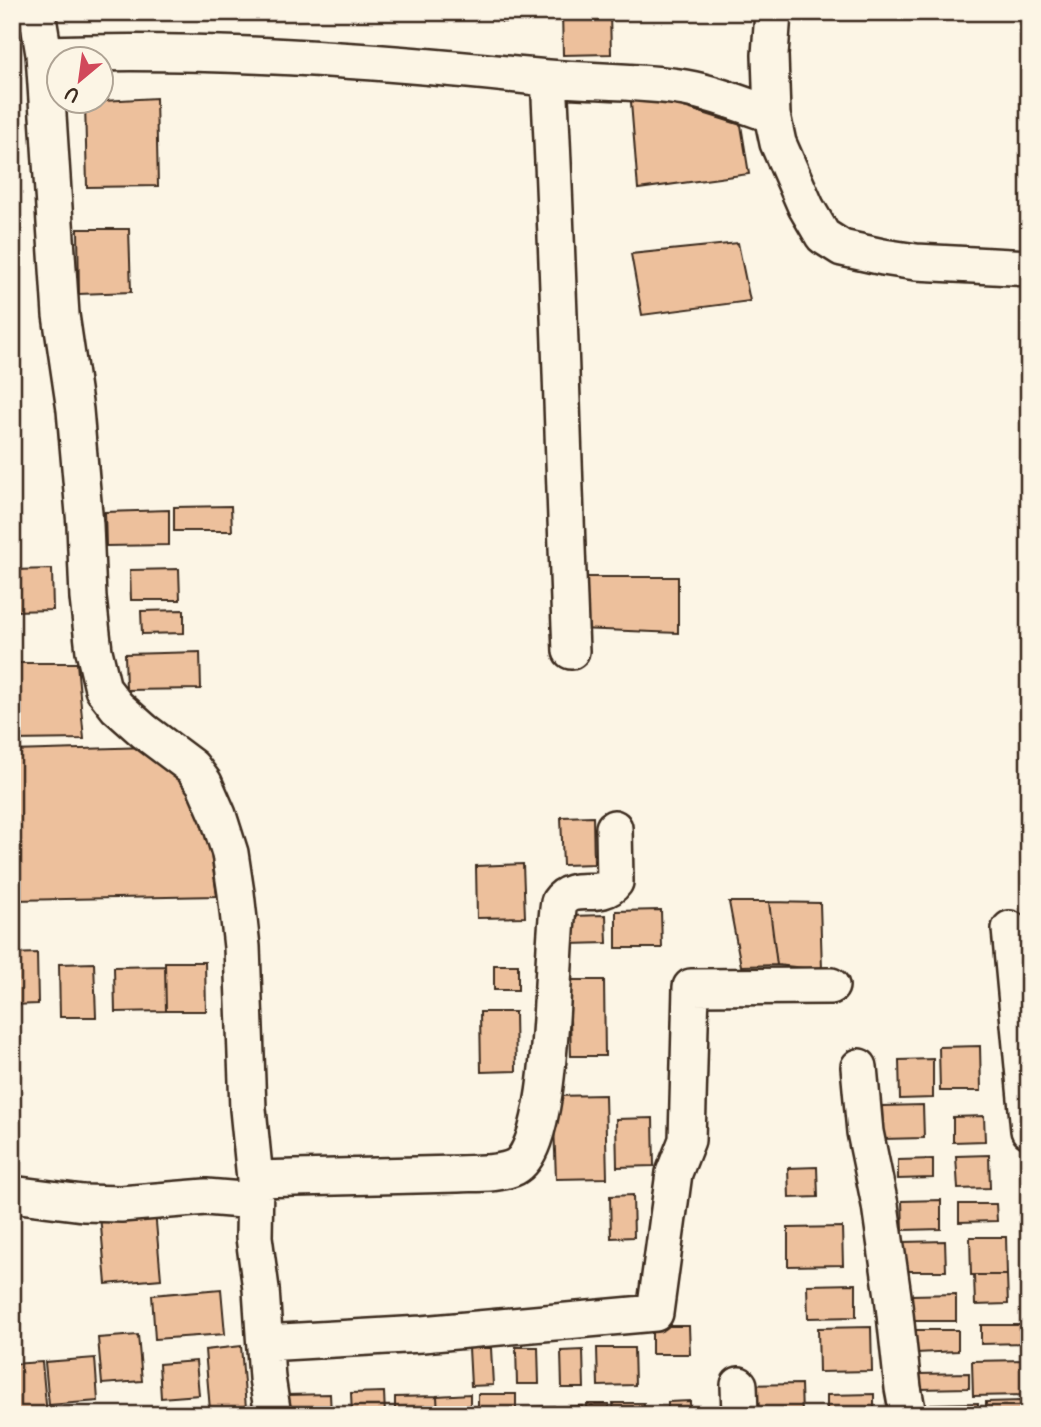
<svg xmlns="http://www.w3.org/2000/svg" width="1041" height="1427" font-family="Pangolin,sans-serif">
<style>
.building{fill:#edc09c;stroke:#3b2a1e;stroke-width:2}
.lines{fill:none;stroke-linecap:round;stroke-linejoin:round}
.minor-casing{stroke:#3b2a1e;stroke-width:40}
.minor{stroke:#fcf5e5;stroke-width:35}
</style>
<rect width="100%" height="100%" fill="#fcf5e5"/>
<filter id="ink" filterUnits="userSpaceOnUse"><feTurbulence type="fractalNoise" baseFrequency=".0143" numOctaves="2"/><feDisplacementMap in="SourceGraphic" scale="14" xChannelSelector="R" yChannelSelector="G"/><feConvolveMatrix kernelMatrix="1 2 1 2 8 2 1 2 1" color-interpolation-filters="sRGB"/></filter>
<g filter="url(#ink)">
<!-- building -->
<path class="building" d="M 502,12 L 534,12 L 534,22 L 502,22 Z
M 562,12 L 610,12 L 611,54 L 563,55 Z
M 630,90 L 741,125 L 749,174 L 638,189 Z
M 156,98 L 158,186 L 87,187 L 85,102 Z
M 78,229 L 129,229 L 131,292 L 79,294 Z
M 738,243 L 750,301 L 642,315 L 631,254 Z
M 231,506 L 232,531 L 174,531 L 174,507 Z
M 169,510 L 169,545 L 106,546 L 105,512 Z
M 52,569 L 53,610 L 12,611 L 12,570 Z
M 179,569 L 180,600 L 131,600 L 130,570 Z
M 574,577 L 678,577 L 678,633 L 579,629 Z
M 184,610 L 184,633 L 142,634 L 141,611 Z
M 200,652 L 201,689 L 126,690 L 125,654 Z
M 12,663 L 77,663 L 84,739 L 12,740 Z
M 150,747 L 204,805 L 217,896 L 15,900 L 12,868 L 12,751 Z
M 593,816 L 594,864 L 563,865 L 561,817 Z
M 523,864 L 525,917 L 477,918 L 476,866 Z
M 729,902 L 769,902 L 777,965 L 741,966 Z
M 769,902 L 820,903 L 822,970 L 777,965 Z
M 661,910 L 662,948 L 616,948 L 616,911 Z
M 606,915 L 607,943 L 570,944 L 570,916 Z
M 37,953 L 38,1004 L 12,1005 L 12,954 Z
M 165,962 L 205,962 L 206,1011 L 166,1011 Z
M 94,963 L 96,1017 L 60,1017 L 59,964 Z
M 494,965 L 518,965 L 518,990 L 494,990 Z
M 165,966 L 166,1011 L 115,1012 L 114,967 Z
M 569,980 L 604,980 L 605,1056 L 571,1056 Z
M 480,1012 L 515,1012 L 516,1071 L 481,1072 Z
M 980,1046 L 981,1091 L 940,1091 L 939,1047 Z
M 933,1059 L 933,1098 L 900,1099 L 899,1060 Z
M 605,1095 L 607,1178 L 556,1179 L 553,1096 Z
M 923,1105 L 924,1138 L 883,1139 L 882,1106 Z
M 984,1116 L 985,1141 L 953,1142 L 953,1117 Z
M 653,1118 L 654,1166 L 617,1167 L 616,1119 Z
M 989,1155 L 990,1188 L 958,1189 L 956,1156 Z
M 933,1159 L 933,1178 L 898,1179 L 898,1160 Z
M 817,1167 L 818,1197 L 789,1198 L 788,1168 Z
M 633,1195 L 634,1237 L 611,1238 L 610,1196 Z
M 941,1200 L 941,1229 L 903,1230 L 902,1201 Z
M 959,1204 L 996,1204 L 997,1221 L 959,1222 Z
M 155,1211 L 161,1279 L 106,1284 L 100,1215 Z
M 842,1227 L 843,1265 L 788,1266 L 788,1228 Z
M 970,1237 L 1006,1237 L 1007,1275 L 971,1275 Z
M 945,1241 L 946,1271 L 904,1271 L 903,1242 Z
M 974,1275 L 1007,1275 L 1008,1304 L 975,1305 Z
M 856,1284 L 856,1317 L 808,1318 L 807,1285 Z
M 221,1289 L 225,1334 L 155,1339 L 152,1295 Z
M 956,1294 L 956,1321 L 912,1321 L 911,1295 Z
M 981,1325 L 1029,1325 L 1029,1343 L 981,1344 Z
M 652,1326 L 689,1326 L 690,1354 L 652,1354 Z
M 871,1327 L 872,1371 L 819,1372 L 818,1328 Z
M 916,1330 L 958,1330 L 958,1351 L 916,1353 Z
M 138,1335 L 142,1381 L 102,1384 L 98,1338 Z
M 241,1346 L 246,1408 L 210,1410 L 205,1350 Z
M 516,1347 L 538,1347 L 539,1384 L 517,1384 Z
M 469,1348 L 491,1348 L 493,1385 L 471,1386 Z
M 597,1348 L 634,1348 L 635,1385 L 598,1386 Z
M 583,1350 L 584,1388 L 562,1388 L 561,1351 Z
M 95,1358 L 98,1401 L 49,1405 L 45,1362 Z
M 1029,1360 L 1029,1395 L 973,1396 L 972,1361 Z
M 196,1361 L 199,1395 L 161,1398 L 159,1364 Z
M 42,1362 L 47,1415 L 12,1415 L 12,1364 Z
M 969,1373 L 969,1388 L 919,1389 L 919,1374 Z
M 801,1384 L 802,1415 L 740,1415 L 739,1385 Z
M 384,1392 L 385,1415 L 352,1415 L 351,1393 Z
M 330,1394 L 331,1415 L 287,1415 L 286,1395 Z
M 470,1394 L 470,1415 L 438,1415 L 437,1396 Z
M 478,1394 L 516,1394 L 516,1415 L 478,1415 Z
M 874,1394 L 874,1415 L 827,1415 L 827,1395 Z
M 437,1396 L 438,1415 L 395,1415 L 395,1397 Z
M 690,1401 L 690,1415 L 668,1415 L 668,1402 Z
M 1021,1401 L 1022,1415 L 986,1415 L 986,1402 Z
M 613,1403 L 644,1403 L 644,1415 L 614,1415 Z
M 978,1403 L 978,1415 L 932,1415 L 931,1404 Z
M 587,1404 L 609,1404 L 609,1415 L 587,1415 Z
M 554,1406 L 555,1415 L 532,1415 L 532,1407 Z
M 582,1406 L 583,1415 L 561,1415 L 561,1407 Z"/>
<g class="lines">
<!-- minor casing -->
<g class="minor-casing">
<path id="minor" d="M 37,12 L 44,54 L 61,315 L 75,410 L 85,525 L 88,598 L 94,651 L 103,689 L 117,707 L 144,731 L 192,767 L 204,783 L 218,815 L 230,853 L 236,893 L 242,947 L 248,1109 L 255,1179 L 254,1237 L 261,1289 L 267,1378 L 273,1415
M 773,12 L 770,55 L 772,115 L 778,143 L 806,207 L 823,236 L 842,248 L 883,257 L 916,262 L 1029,268
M 44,54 C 208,48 374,60 537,77 C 586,82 636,80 685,88 C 714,93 744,105 772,115
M 549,78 C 559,269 563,460 571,651
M 1010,929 L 1029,1130
M 859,1067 L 865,1132 L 880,1205 L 893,1296 L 903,1388 L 908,1415
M 255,1179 L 457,1174 C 474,1173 499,1175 515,1167 C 557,1145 550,949 559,902 C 572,882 601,901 615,882 L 614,828
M 12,1194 L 83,1203 L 121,1204 L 206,1197 L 254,1201
M 265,1343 L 422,1334 L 655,1313 L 674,1173 L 687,1140 L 691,987 L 831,986
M 739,1385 L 740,1415"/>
</g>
<!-- minor -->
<use href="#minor" class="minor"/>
</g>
</g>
<!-- margin -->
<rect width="1041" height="1427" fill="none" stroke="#fcf5e5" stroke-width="42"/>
<rect x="21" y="21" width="999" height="1385" fill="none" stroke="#3b2a1e" stroke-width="2.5" filter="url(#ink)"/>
<!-- north arrow -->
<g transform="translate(80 80) rotate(209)"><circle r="33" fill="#fcf5e5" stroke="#afa495" stroke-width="2"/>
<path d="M0-5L12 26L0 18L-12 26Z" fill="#d1495b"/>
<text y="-10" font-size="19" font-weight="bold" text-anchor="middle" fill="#3b2a1e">U</text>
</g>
</svg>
